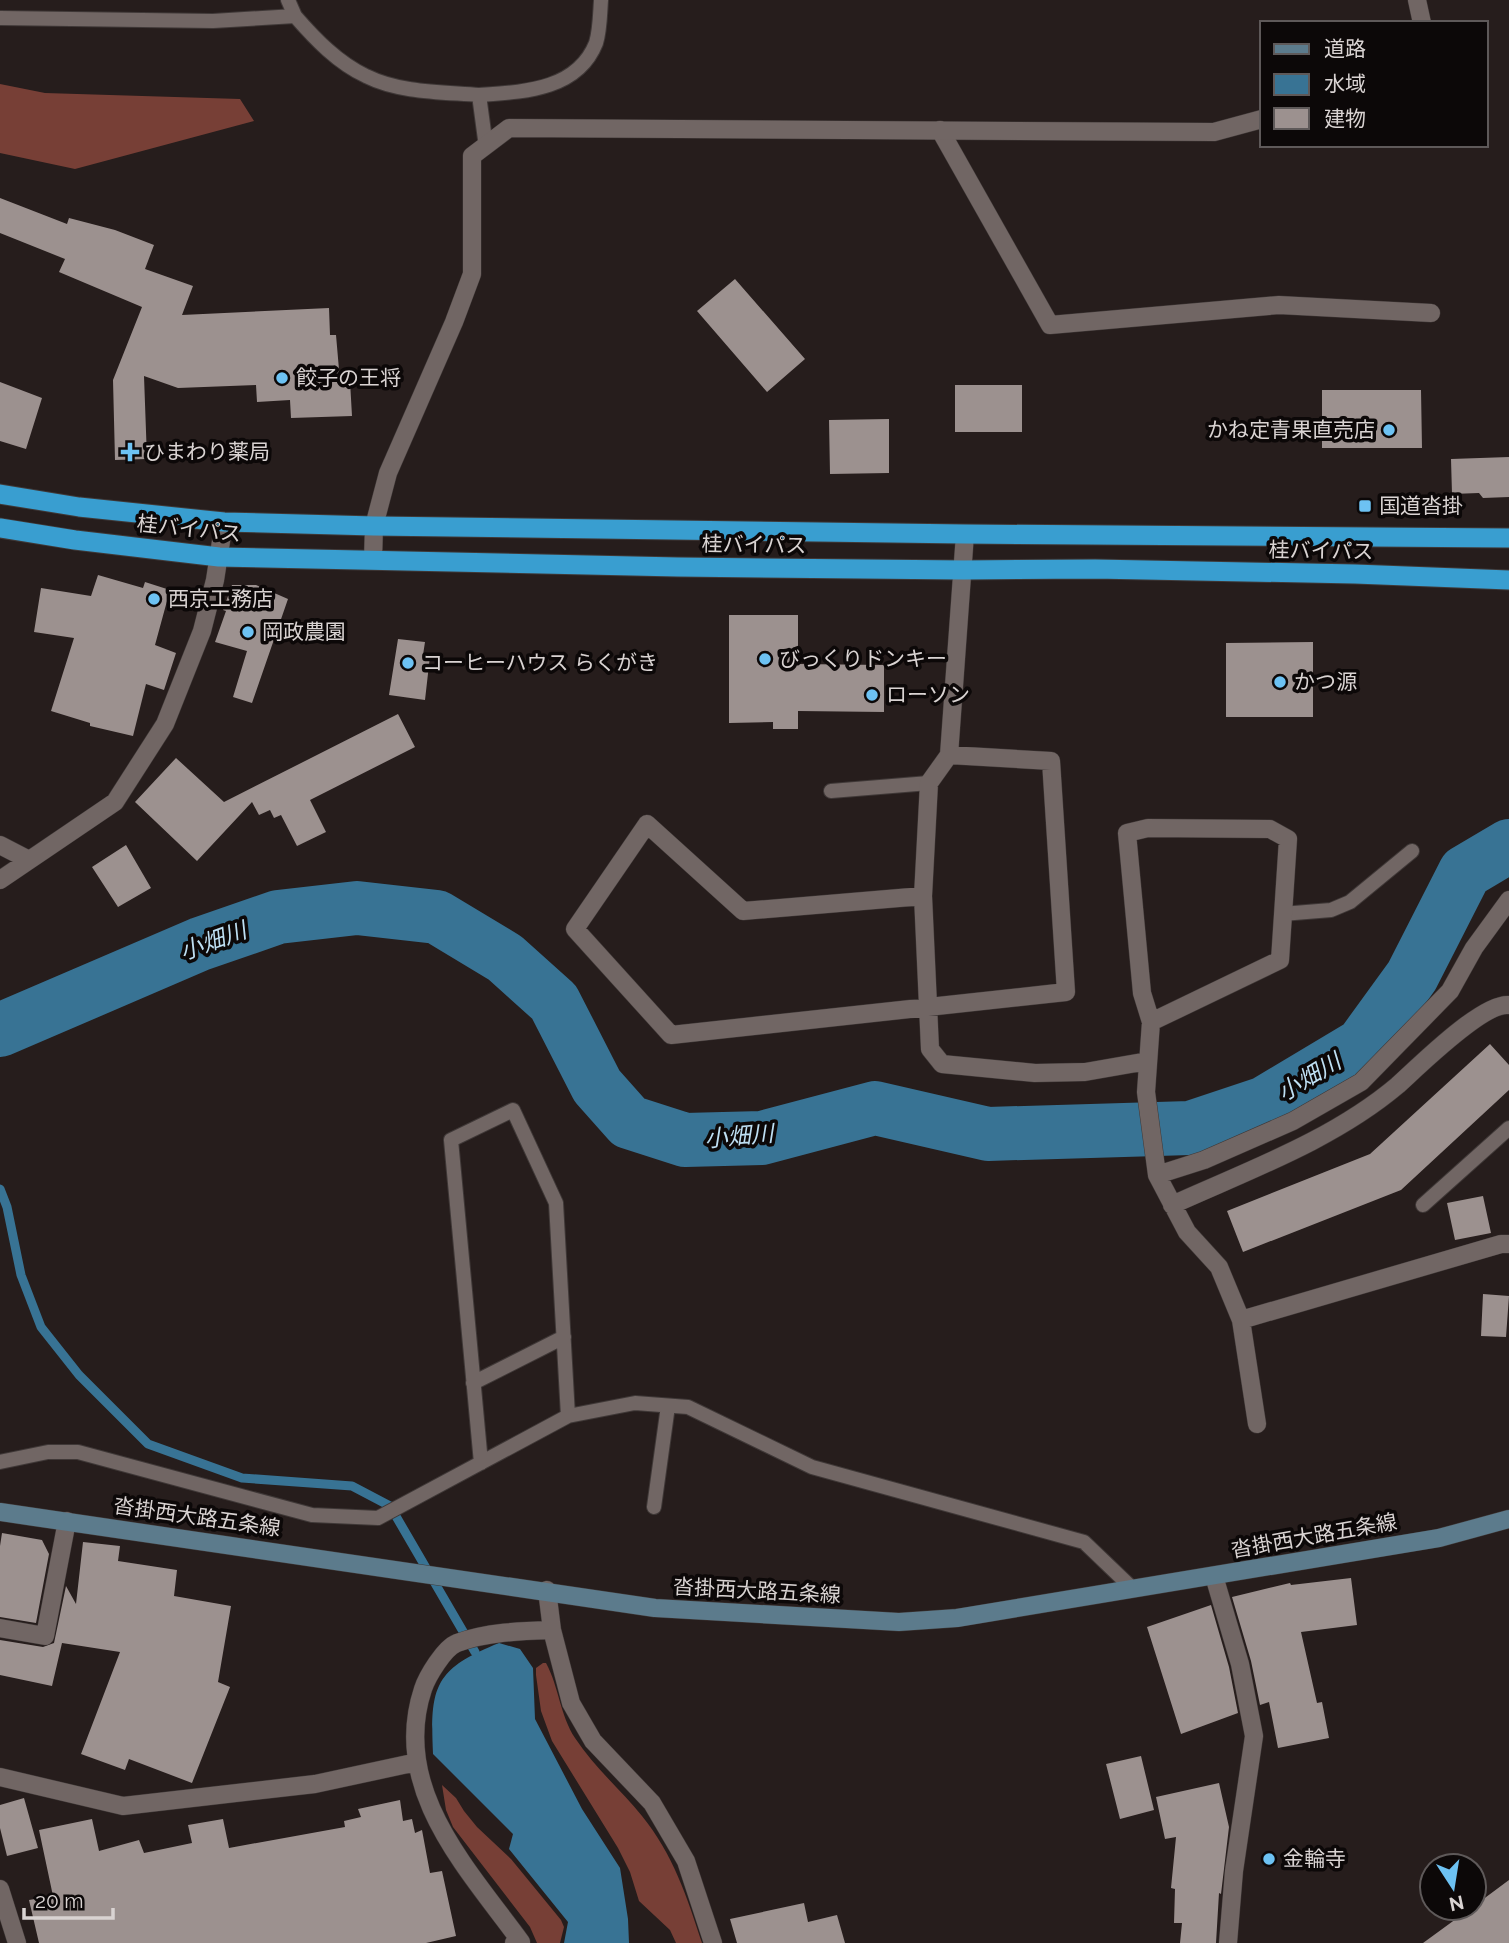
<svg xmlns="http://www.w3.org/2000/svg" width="1509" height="1943" font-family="Raleway,'Noto Sans JP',sans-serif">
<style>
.forest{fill:#773f36}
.water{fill:#387394}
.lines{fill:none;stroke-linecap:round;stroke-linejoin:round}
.stream{stroke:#387394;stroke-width:9}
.river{stroke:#387394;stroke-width:54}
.building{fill:#9c918f}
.service-casing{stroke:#3f3837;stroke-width:16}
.minor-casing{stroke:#3f3837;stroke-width:19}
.tertiary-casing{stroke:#3f3837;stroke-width:19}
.secondary-casing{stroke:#3f3837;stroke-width:19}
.trunk-casing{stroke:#3f3837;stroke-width:21}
.service{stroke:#716664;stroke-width:14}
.minor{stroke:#716664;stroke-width:18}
.tertiary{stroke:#716664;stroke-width:18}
.secondary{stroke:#5c7b8c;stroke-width:18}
.trunk{stroke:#399ed0;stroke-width:19}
.poi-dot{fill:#6dc2f3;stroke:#0c0808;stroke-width:2.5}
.labels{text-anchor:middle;stroke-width:7;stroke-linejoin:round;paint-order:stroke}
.poi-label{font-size:21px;fill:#d9d3d2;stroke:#0c0808;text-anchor:start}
.street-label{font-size:21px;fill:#d9d3d2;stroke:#0c0808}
.water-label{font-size:23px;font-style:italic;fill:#bedff3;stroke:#0c0808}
</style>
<rect width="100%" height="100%" fill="#261d1c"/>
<!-- forest -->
<path class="forest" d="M 0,84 L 45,93 L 240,99 L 254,121 L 75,169 L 0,153 Z
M 543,1663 L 546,1663 C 559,1687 560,1715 575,1738 C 594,1767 621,1790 642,1816 C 673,1854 687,1897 702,1943 L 676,1943 L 670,1930 L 639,1901 L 630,1872 L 618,1848 L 552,1741 L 541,1711 L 536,1675 L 536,1668 Z
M 442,1785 L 456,1798 L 464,1811 L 477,1827 L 511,1859 L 561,1920 L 564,1927 L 560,1943 L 537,1943 L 530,1927 L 453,1827 L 446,1810 Z"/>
<!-- water -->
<path class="water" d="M 499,1643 L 520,1649 L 533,1668 L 535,1719 L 582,1809 L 620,1868 L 628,1919 L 629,1943 L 564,1943 L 568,1922 L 509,1849 L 513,1834 L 433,1754 C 430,1687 434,1669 499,1643 Z"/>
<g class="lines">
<!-- stream -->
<path class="stream" d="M 0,1189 L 7,1207 L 21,1275 L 41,1327 L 79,1375 L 148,1444 L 242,1478 L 352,1486 L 390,1506 L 475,1652"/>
<!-- river -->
<path class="river" d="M 0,1030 L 200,944 L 278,917 L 357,908 L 437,917 L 505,958 L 554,1002 L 597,1086 L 629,1122 L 685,1140 L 762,1138 L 875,1108 L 988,1134 L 1190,1128 L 1265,1103 L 1362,1045 L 1412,976 L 1465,872 L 1509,846"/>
</g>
<!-- building -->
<path class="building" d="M 0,198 L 67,224 L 69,218 L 115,230 L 154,245 L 145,269 L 193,286 L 182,315 L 329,308 L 330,335 L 336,335 L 340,381 L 350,381 L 352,416 L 291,418 L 290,400 L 257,402 L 256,385 L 178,388 L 144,376 L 147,459 L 115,460 L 113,380 L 142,307 L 59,272 L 65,259 L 0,233 Z
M 735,279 L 805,359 L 767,392 L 697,311 Z
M 0,382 L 42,398 L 26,449 L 0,441 Z
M 955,385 L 1022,385 L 1022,432 L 955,432 Z
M 1322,390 L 1421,390 L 1422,448 L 1322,448 Z
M 889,419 L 889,473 L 830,474 L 829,420 Z
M 1509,457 L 1509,497 L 1483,498 L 1479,493 L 1452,494 L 1451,459 Z
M 98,575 L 143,588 L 145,582 L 170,590 L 155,645 L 176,653 L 164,690 L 146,684 L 133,736 L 90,726 L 90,723 L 51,711 L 74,638 L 34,632 L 41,588 L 91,596 Z
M 232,585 L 256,585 L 288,599 L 252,703 L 233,697 L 247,651 L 215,642 L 226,611 L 223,610 Z
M 729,615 L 798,615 L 798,664 L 884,665 L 884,712 L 798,711 L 798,729 L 773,729 L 773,722 L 729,723 Z
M 398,639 L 425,642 L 423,655 L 430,656 L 425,700 L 389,695 Z
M 1313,642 L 1313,717 L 1226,717 L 1226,643 Z
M 398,714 L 415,747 L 310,800 L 326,832 L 297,846 L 281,815 L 274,818 L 270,810 L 259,815 L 252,802 L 197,861 L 135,802 L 176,758 L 224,802 Z
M 126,845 L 151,888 L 118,907 L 92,867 Z
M 1490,1044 L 1509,1065 L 1509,1090 L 1401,1190 L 1243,1252 L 1227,1211 L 1370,1154 Z
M 1483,1196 L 1491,1233 L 1455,1240 L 1447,1203 Z
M 1483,1294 L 1509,1296 L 1506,1337 L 1481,1336 Z
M 2,1533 L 42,1540 L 49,1554 L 36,1623 L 0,1617 L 0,1546 Z
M 83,1542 L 120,1546 L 118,1561 L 177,1570 L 174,1596 L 231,1606 L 218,1682 L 230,1687 L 192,1783 L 129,1759 L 125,1770 L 81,1754 L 120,1652 L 62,1643 L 52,1686 L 0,1675 L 0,1640 L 43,1647 L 54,1643 L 66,1586 L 76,1604 Z
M 1351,1578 L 1357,1625 L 1301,1632 L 1317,1703 L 1322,1702 L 1329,1738 L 1278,1748 L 1269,1702 L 1260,1705 L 1251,1661 L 1232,1597 L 1290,1583 L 1291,1585 Z
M 1211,1605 L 1229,1667 L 1238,1713 L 1181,1734 L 1147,1627 Z
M 1141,1756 L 1154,1810 L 1120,1819 L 1106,1764 Z
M 1219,1783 L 1229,1827 L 1221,1894 L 1219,1893 L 1216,1943 L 1180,1943 L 1182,1923 L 1174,1923 L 1175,1889 L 1171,1888 L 1176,1837 L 1165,1839 L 1156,1797 Z
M 24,1798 L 38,1848 L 7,1856 L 0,1828 L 0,1805 Z
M 400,1800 L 403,1821 L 412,1819 L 415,1833 L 422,1830 L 430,1873 L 442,1871 L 456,1936 L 426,1943 L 39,1943 L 29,1900 L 53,1896 L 39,1830 L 92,1819 L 99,1851 L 139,1840 L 144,1853 L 192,1843 L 188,1825 L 223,1819 L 229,1848 L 345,1827 L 344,1821 L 361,1817 L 358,1809 Z
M 1509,1880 L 1509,1943 L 1423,1943 L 1471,1908 L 1474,1908 L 1474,1906 Z
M 804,1903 L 808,1922 L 837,1915 L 845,1943 L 737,1943 L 730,1919 Z"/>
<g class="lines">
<!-- service casing -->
<g class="service-casing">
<path id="service" d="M 288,0 L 295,16
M 0,18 L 213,21 L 295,16 C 315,39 338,63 366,76 C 400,93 442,92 479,95 L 486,147
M 479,95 C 521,92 577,91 596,43 C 600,30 600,14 601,0
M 831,791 L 929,783
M 1282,914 L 1331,910 L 1350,902 L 1412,851
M 1423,1205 L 1509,1128
M 473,1383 L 564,1337
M 0,1462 L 48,1452 L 78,1452 L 312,1515 L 378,1518 L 568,1416 L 635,1403 L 688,1407 L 812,1467 L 1084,1542 L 1132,1588
M 481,1463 L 451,1140 L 513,1110 L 556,1203 L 568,1416
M 654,1507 L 668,1406"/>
</g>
<!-- minor casing -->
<g class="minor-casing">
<path id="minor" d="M 940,130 L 1050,325 L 1279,305 L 1431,313
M 965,534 L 949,755 L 929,783 L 923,896 L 930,1049 L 942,1064 L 1035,1073 L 1085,1072 L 1148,1061
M 0,845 L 29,860
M 0,880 L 115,802 L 165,724 L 202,631 L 215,580 L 224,522
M 923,896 L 743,911 L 647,824 L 575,929 L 671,1035 L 1066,992 L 1051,761 L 949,755
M 1151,1022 L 1280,960 L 1288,839 L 1270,829 L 1148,828 L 1127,833 L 1142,993 L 1151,1022 L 1146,1092 L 1157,1175 L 1187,1232 L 1219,1267 L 1241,1320 L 1257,1424
M 1157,1175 L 1204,1160 L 1293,1121 L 1361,1082 L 1450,991 L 1474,948 L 1509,900
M 1172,1205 C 1249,1170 1333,1140 1398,1085 C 1419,1066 1483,1002 1509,1005
M 1241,1320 L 1501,1244 L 1509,1244
M 1214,1576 L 1240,1664 L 1254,1736 L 1234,1871 L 1228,1943
M 547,1590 L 552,1630 L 571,1703 L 593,1741 L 652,1803 L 686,1861 L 713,1943
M 0,1628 L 45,1636 L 67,1521
M 0,1777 L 123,1806 L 315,1784 L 417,1762
M 0,1889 L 17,1943
M 514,1943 L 521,1942 C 467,1868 390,1788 423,1689 C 427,1677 444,1648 457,1643 C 487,1632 521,1631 552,1630"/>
</g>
<!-- tertiary casing -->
<g class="tertiary-casing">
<path id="tertiary" d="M 1417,0 L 1422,23
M 373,560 L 374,526 L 388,473 L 454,322 L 472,274 L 472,156 L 509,128 L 1214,132 L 1262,119"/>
</g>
<!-- secondary casing -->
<g class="secondary-casing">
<path id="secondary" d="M 0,1512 L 655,1608 L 899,1622 L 957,1618 L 1439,1538 L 1509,1519"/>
</g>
<!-- trunk casing -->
<g class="trunk-casing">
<path id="trunk" d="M 0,494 L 79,507 L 224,522 L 374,526 L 965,534 L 1509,538
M 0,528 L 75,540 L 219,557 L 678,567 L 964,570 L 1095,569 L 1355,574 L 1509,580"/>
</g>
<!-- service -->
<use href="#service" class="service"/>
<!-- minor -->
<use href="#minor" class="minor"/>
<!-- tertiary -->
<use href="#tertiary" class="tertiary"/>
<!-- secondary -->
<use href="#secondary" class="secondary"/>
<!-- trunk -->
<use href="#trunk" class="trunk"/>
</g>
<!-- markers -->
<g class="poi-dot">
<circle cx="282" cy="378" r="7"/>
<circle cx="1389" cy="430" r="7"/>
<path d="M126.5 441.5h7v7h7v7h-7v7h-7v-7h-7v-7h7z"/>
<rect x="1358" y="499" width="14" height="14" rx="3.5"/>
<circle cx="154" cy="599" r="7"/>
<circle cx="248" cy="632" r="7"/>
<circle cx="765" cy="659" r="7"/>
<circle cx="408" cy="663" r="7"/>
<circle cx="1280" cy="682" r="7"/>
<circle cx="872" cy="695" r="7"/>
<circle cx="1269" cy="1859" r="7"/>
</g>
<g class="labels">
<!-- poi labels -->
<g class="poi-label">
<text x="296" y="385">餃子の王将</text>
<text x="1375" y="437" text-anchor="end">かね定青果直売店</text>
<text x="144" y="459">ひまわり薬局</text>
<text x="1379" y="513">国道沓掛</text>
<text x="168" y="606">西京工務店</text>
<text x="262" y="639">岡政農園</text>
<text x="779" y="666">びっくりドンキー</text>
<text x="422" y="670">コーヒーハウス らくがき</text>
<text x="1294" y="689">かつ源</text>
<text x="886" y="702">ローソン</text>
<text x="1283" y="1866">金輪寺</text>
</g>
<!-- street labels -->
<g class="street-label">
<text transform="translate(189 529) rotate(6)" y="7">桂バイパス</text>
<text transform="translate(754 545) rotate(1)" y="7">桂バイパス</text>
<text transform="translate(1321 551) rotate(1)" y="7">桂バイパス</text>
<text transform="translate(197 1517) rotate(8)" y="7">沓掛西大路五条線</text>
<text transform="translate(1314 1536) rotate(-10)" y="7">沓掛西大路五条線</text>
<text transform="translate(757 1591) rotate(3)" y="7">沓掛西大路五条線</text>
</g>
<!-- water labels -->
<g class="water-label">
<text transform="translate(213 941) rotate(-20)" y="8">小畑川</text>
<text transform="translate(1309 1077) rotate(-31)" y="8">小畑川</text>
<text transform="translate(739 1136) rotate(-5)" y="8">小畑川</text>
</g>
</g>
<!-- legend -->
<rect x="1260" y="21" width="228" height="126" fill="#0c0808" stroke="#5e5959" stroke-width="2"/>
<rect x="1274" y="44" width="35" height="10" fill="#5c7b8c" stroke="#5e5959" stroke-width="2"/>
<text x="1324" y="56" font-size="21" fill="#d9d3d2">道路</text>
<rect x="1274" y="74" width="35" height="21" fill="#387394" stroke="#5e5959" stroke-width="2"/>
<text x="1324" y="91" font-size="21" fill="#d9d3d2">水域</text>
<rect x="1274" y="108" width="35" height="21" fill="#9c918f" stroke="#5e5959" stroke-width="2"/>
<text x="1324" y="126" font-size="21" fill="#d9d3d2">建物</text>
<!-- north arrow -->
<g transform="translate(1453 1887) rotate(168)"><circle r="33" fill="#0c0808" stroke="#5e5959" stroke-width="2"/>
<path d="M0-5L12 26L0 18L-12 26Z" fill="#6dc2f3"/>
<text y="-10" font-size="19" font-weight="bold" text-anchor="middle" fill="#d9d3d2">N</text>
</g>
<!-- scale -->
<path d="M24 1908v10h89v-10" fill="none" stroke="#d9d3d2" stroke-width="3.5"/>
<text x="35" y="1908" font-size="21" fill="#d9d3d2" stroke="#0c0808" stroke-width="5" paint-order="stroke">20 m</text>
</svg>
